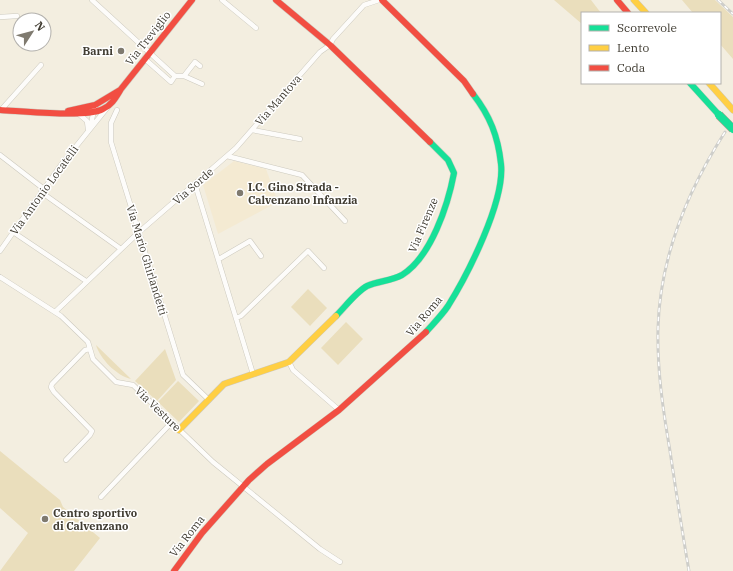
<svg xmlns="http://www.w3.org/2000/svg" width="733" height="571" font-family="'IBM Plex Serif',serif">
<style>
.built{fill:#f4ead2}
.green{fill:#eadebc}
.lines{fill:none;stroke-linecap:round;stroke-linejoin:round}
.street-casing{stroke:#ccc9be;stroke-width:5.5}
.fast-casing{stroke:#ccc9be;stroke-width:7}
.slow-casing{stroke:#ccc9be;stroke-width:7}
.jam-casing{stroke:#ccc9be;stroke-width:7}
.street{stroke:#fdfcfa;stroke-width:4.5}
.fast{stroke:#16e098;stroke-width:6}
.slow{stroke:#ffcf43;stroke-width:6}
.jam{stroke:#f24e42;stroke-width:6}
.rail-casing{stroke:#cececa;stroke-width:3}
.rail{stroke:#fff;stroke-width:1.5;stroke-dasharray:4.5;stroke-linecap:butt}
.fast-bridge-casing{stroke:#a59f8e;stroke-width:9;stroke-linecap:butt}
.fast-bridge{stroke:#16e098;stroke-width:8}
.poi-dot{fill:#7f7a6f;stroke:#fff;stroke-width:1.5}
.labels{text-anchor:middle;stroke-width:3;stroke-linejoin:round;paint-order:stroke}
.street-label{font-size:11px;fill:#403c32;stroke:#fff}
.poi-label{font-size:11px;font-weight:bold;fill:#403c32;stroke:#fff;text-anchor:start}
</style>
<rect width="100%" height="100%" fill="#f3eee0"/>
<!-- built -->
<path class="built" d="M 234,161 L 266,169 L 278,202 L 218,234 L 203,185 Z"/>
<!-- green -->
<path class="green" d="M 554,0 L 591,0 L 601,13 L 582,13 L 582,24 Z
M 682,0 L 715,0 L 733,17 L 733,59 L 720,44 L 720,13 L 693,13 Z
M 308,289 L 327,308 L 310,326 L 291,307 Z
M 346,322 L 363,339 L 338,365 L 321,348 Z
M 96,345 L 131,379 C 117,376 100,359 96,345 Z
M 165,349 L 176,380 L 157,401 L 135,381 Z
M 178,381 L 199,401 L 179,422 L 158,402 Z
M 0,451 L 60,500 L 63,507 L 100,538 L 74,571 L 0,571 L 28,533 L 0,508 Z"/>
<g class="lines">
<!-- street casing -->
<g class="street-casing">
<path id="street" d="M 92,0 L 175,76 L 171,82 L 145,59
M 222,0 L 256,28
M 0,17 L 17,16
M 175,76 L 184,76 L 195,62 L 200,66
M 184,76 L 202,84
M 1,110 L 41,65
M 117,110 L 111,123 L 111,142 L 183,375 L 209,400
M 80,115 L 87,121 L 88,129
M 91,124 L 95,105
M 252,130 L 300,139
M 0,155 L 44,189
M 227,156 L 302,175 L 345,221
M 195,184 L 253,374
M 41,192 L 121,249
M 13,232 L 86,281
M 0,251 L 61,165 L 107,108
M 219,259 L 250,241 L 261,256
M 0,277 L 61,316 L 88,342 L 93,359 L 116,382 L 133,385 L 213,462 L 320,549 L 340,562
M 55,312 L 138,233 L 236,148 L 320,52 L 330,45 L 333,39 L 364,5 L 379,0
M 236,318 L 241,316 L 308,251 L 324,268
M 289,362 L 293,370 L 339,410
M 66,460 L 90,435 L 92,431 L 54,392 L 51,387 L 52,384 L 85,350 L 90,349
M 101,497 L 172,422"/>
</g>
<!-- fast casing -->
<g class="fast-casing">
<path id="fast" d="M 690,83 L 719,115
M 336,316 C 345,307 356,292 367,286 C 378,281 391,281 402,275 C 431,257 448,205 454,173 L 448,160 L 430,142
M 426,332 C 433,324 442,315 448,306 C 468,274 505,201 501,164 C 498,136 490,116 473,94"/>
</g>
<!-- slow casing -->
<g class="slow-casing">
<path id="slow" d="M 634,0 L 646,13
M 709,83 L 733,110
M 179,430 L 224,384 L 289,362 L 336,316"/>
</g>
<!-- jam casing -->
<g class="jam-casing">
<path id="jam" d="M 276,0 L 330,45 L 430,142
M 382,0 L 464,81 L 473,94
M 617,0 L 628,13
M 0,110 C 21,111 86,118 103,109 C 112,105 116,97 121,89 L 192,0
M 68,111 L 95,105 L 120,90
M 174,571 L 202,533 L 249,480 L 267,464 L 339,410 L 426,332"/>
</g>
<!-- street -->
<use href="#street" class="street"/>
<!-- fast -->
<use href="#fast" class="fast"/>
<!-- slow -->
<use href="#slow" class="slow"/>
<!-- jam -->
<use href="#jam" class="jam"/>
<!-- rail casing -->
<g class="rail-casing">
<path id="rail" d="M 718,0 L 733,14
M 689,571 C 682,531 676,491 670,451 C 663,410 657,370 658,328 C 660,257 688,190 725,132"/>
</g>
<!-- rail -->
<use href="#rail" class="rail"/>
<!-- fast-bridge casing -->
<g class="fast-bridge-casing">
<path id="fast-bridge" d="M 719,115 L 733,129"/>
</g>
<!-- fast-bridge -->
<use href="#fast-bridge" class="fast-bridge"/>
</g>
<!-- markers -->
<g class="poi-dot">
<circle cx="121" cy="51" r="4"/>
<circle cx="240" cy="193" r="4"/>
<circle cx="45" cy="519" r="4"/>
</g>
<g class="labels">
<!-- street labels -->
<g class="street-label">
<text transform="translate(148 38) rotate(-52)" y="4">Via Treviglio</text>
<text transform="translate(278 100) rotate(-49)" y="4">Via Mantova</text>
<text transform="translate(193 186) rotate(-41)" y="4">Via Sorde</text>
<text transform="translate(44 190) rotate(-54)" y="4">Via Antonio Locatelli</text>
<text transform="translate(423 225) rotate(-67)" y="4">Via Firenze</text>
<text transform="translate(147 260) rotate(73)" y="4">Via Mario Ghirlandetti</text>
<text transform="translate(424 316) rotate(-50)" y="4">Via Roma</text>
<text transform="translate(158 409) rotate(44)" y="4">Via Vesture</text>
<text transform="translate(187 536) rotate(-52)" y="4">Via Roma</text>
</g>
<!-- poi labels -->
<g class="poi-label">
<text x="113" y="55" text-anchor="end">Barni</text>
<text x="248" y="191">I.C. Gino Strada -<tspan x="248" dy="13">Calvenzano Infanzia</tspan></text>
<text x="53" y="517">Centro sportivo<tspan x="53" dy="13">di Calvenzano</tspan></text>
</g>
</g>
<!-- legend -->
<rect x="581" y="12" width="140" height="72" fill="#ffffff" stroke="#b3b1ad"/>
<rect x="589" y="25" width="20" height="6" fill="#16e098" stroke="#b3b1ad"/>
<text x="617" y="32" font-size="12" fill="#403c32">Scorrevole</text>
<rect x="589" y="45" width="20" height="6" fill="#ffcf43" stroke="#b3b1ad"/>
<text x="617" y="52" font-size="12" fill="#403c32">Lento</text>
<rect x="589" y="65" width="20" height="6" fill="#f24e42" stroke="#b3b1ad"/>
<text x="617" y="72" font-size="12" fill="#403c32">Coda</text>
<!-- north arrow -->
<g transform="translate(32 32) rotate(54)"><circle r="19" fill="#ffffff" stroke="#b3b1ad"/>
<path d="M0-3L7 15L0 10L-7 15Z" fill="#7f7a6f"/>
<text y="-6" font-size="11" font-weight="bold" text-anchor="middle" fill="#403c32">N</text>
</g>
</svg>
